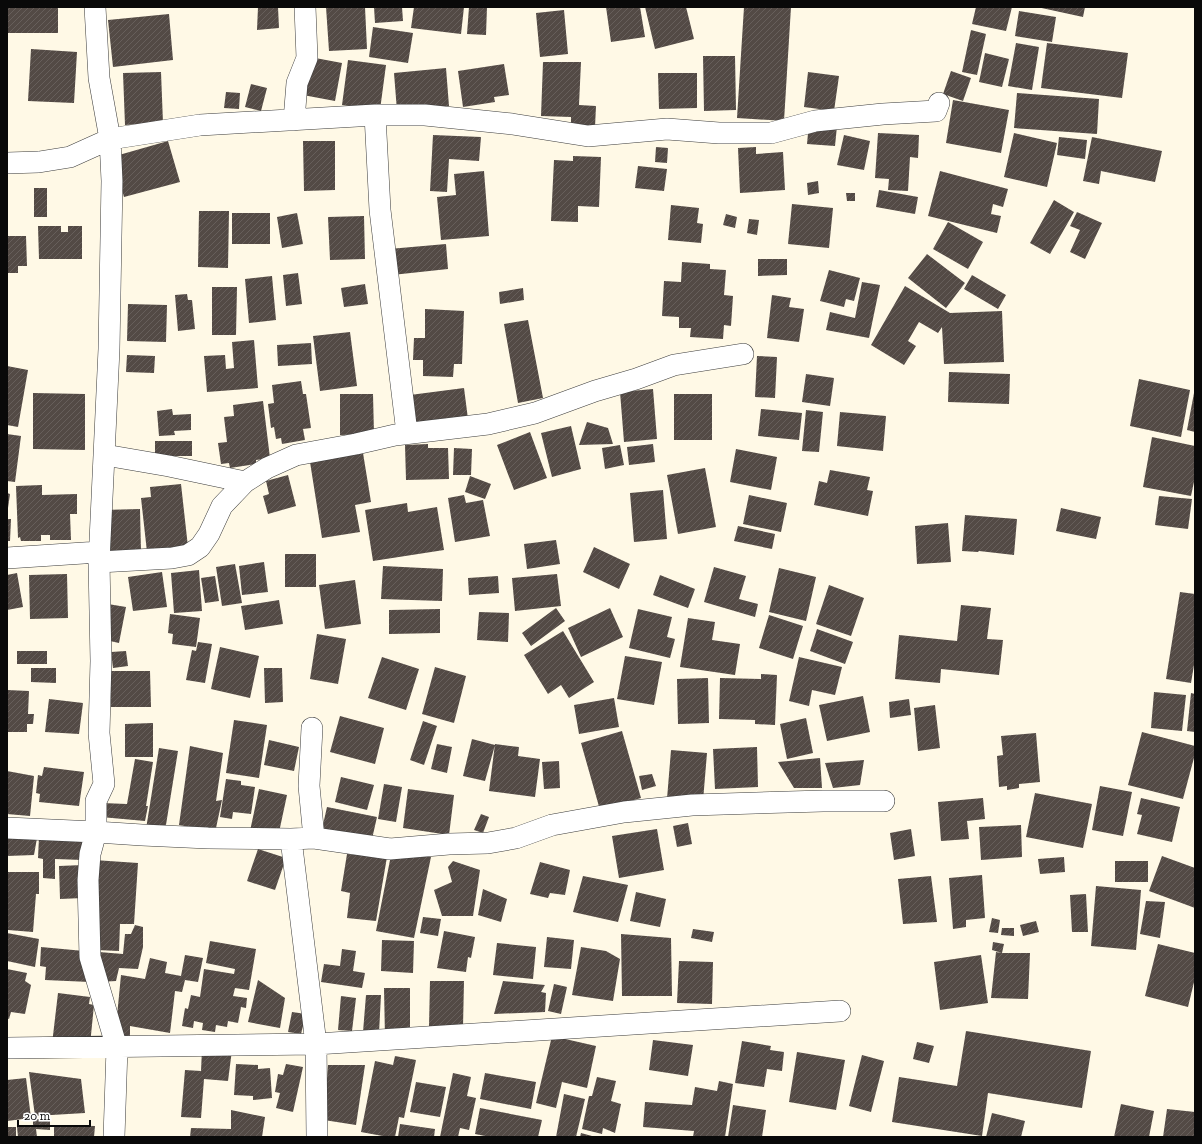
<svg xmlns="http://www.w3.org/2000/svg" width="1202" height="1144" font-family="'Zilla Slab',serif">
<style>
.building{fill:url(#building-hatch)}
.lines{fill:none;stroke-linecap:round;stroke-linejoin:round}
.minor-casing{stroke:#3c3c3c;stroke-width:22}
.minor{stroke:#fff;stroke-width:21}
</style>
<defs>
<pattern id="building-hatch" width="6" height="6" patternUnits="userSpaceOnUse"><rect width="6" height="6" fill="#534a45"/><path d="M-1 1l2-2M0 6l6-6M5 7l2-2" fill="none" stroke="#675f5b"/></pattern>
</defs>
<rect width="100%" height="100%" fill="#fff9e6"/>
<!-- building -->
<path class="building" d="M 7,7 L 58,7 L 58,33 L 7,33 Z
M 258,7 L 278,7 L 279,28 L 257,30 Z
M 326,7 L 365,7 L 367,49 L 329,51 Z
M 374,7 L 402,7 L 403,21 L 375,23 Z
M 414,7 L 464,7 L 461,34 L 411,28 Z
M 469,7 L 487,7 L 486,35 L 467,34 Z
M 606,7 L 640,7 L 645,37 L 611,42 Z
M 645,7 L 686,7 L 694,39 L 655,49 Z
M 744,7 L 791,7 L 784,121 L 737,118 Z
M 976,7 L 1012,7 L 1006,31 L 972,24 Z
M 1037,7 L 1085,7 L 1083,17 Z
M 564,10 L 568,54 L 540,57 L 536,13 Z
M 1019,11 L 1056,17 L 1052,42 L 1015,36 Z
M 169,14 L 173,60 L 113,67 L 108,20 Z
M 373,27 L 413,33 L 408,63 L 369,57 Z
M 971,30 L 986,34 L 977,75 L 962,72 Z
M 1016,43 L 1039,47 L 1032,90 L 1008,86 Z
M 1047,43 L 1128,53 L 1122,98 L 1041,88 Z
M 31,49 L 77,52 L 74,103 L 28,101 Z
M 985,53 L 1009,59 L 1002,87 L 979,82 Z
M 703,56 L 735,56 L 736,110 L 704,111 Z
M 310,57 L 342,63 L 335,101 L 303,95 Z
M 348,60 L 386,65 L 380,110 L 342,105 Z
M 543,62 L 581,62 L 579,105 L 596,106 L 595,127 L 571,126 L 571,117 L 541,116 Z
M 504,64 L 509,95 L 494,97 L 495,102 L 463,107 L 458,71 Z
M 446,68 L 449,106 L 397,111 L 394,73 Z
M 951,71 L 971,78 L 963,101 L 943,94 Z
M 161,72 L 163,123 L 125,125 L 123,73 Z
M 808,72 L 839,76 L 834,111 L 804,107 Z
M 658,73 L 697,73 L 697,108 L 659,109 Z
M 251,84 L 267,88 L 261,111 L 245,107 Z
M 226,92 L 240,93 L 239,109 L 224,108 Z
M 1017,93 L 1099,99 L 1097,134 L 1014,128 Z
M 953,100 L 1009,110 L 1001,153 L 946,143 Z
M 809,123 L 837,126 L 835,146 L 807,144 Z
M 878,133 L 919,135 L 918,158 L 910,157 L 908,191 L 888,190 L 889,179 L 875,178 Z
M 1014,133 L 1057,143 L 1047,187 L 1004,177 Z
M 433,135 L 481,137 L 479,161 L 449,159 L 447,192 L 430,191 Z
M 844,135 L 870,141 L 864,170 L 837,165 Z
M 1059,137 L 1087,140 L 1085,159 L 1057,155 Z
M 1092,137 L 1162,151 L 1155,182 L 1101,171 L 1099,184 L 1083,181 Z
M 168,141 L 180,182 L 124,197 L 112,157 Z
M 303,141 L 335,141 L 335,190 L 304,191 Z
M 656,147 L 668,148 L 667,163 L 655,162 Z
M 756,147 L 756,154 L 783,152 L 785,190 L 740,193 L 738,148 Z
M 573,156 L 601,157 L 599,207 L 578,206 L 578,222 L 551,221 L 554,160 L 573,161 Z
M 638,166 L 667,169 L 664,191 L 635,188 Z
M 484,171 L 489,236 L 441,240 L 437,197 L 456,195 L 454,174 Z
M 940,171 L 1008,189 L 1003,207 L 993,204 L 991,214 L 1001,216 L 997,233 L 928,216 Z
M 818,181 L 819,193 L 808,195 L 807,183 Z
M 34,188 L 47,188 L 47,217 L 34,217 Z
M 879,190 L 918,197 L 915,214 L 876,207 Z
M 846,193 L 855,193 L 855,201 L 847,201 Z
M 1054,200 L 1074,212 L 1050,254 L 1030,243 Z
M 792,204 L 833,208 L 829,248 L 788,244 Z
M 671,205 L 699,208 L 697,223 L 703,224 L 701,243 L 668,240 Z
M 199,211 L 229,211 L 228,268 L 198,267 Z
M 1077,212 L 1102,223 L 1085,259 L 1070,252 L 1080,230 L 1070,226 Z
M 232,213 L 270,213 L 270,244 L 232,244 Z
M 297,213 L 303,244 L 282,248 L 277,217 Z
M 726,214 L 737,217 L 735,228 L 723,225 Z
M 364,216 L 365,259 L 330,260 L 328,217 Z
M 749,219 L 759,220 L 757,235 L 747,233 Z
M 948,222 L 983,242 L 968,269 L 933,249 Z
M 38,226 L 61,226 L 61,232 L 68,232 L 68,226 L 82,226 L 82,259 L 39,259 Z
M 7,236 L 26,236 L 27,266 L 18,266 L 18,273 L 7,273 Z
M 446,244 L 448,269 L 392,275 L 389,249 Z
M 927,254 L 965,283 L 946,308 L 908,278 Z
M 758,259 L 787,259 L 787,275 L 758,276 Z
M 682,262 L 710,264 L 710,269 L 726,270 L 724,295 L 733,296 L 731,326 L 724,325 L 723,339 L 690,337 L 691,328 L 679,328 L 679,317 L 662,316 L 664,281 L 681,282 Z
M 829,270 L 860,278 L 854,301 L 846,299 L 844,307 L 820,301 Z
M 298,273 L 302,304 L 286,306 L 283,275 Z
M 972,275 L 1006,295 L 998,309 L 964,289 Z
M 272,276 L 276,320 L 249,323 L 245,279 Z
M 862,282 L 880,285 L 869,338 L 826,330 L 830,312 L 855,318 Z
M 365,284 L 368,304 L 344,307 L 341,288 Z
M 905,286 L 950,313 L 1002,311 L 1004,362 L 944,364 L 942,327 L 938,333 L 919,322 L 908,341 L 916,346 L 904,365 L 871,345 Z
M 212,287 L 237,287 L 236,335 L 212,335 Z
M 523,288 L 524,300 L 500,304 L 499,292 Z
M 187,294 L 188,300 L 192,300 L 195,329 L 178,331 L 175,295 Z
M 772,295 L 791,298 L 789,307 L 804,309 L 799,342 L 767,338 Z
M 128,304 L 167,305 L 166,342 L 127,341 Z
M 425,309 L 464,311 L 462,364 L 454,364 L 453,377 L 423,376 L 423,360 L 413,360 L 414,338 L 425,338 Z
M 528,320 L 543,398 L 518,403 L 504,324 Z
M 350,332 L 357,386 L 320,391 L 313,336 Z
M 254,340 L 258,388 L 207,392 L 204,356 L 225,355 L 226,369 L 234,368 L 232,342 Z
M 311,343 L 312,364 L 278,366 L 277,345 Z
M 127,355 L 155,356 L 154,373 L 126,372 Z
M 757,356 L 777,357 L 775,398 L 755,397 Z
M 7,366 L 28,370 L 18,427 L 7,425 Z
M 949,372 L 1010,374 L 1009,404 L 948,402 Z
M 806,374 L 834,378 L 830,406 L 802,402 Z
M 1139,379 L 1190,390 L 1181,437 L 1130,426 Z
M 301,381 L 303,394 L 306,394 L 311,428 L 303,429 L 305,440 L 282,444 L 281,438 L 276,439 L 274,427 L 271,428 L 268,404 L 274,403 L 272,385 Z
M 464,388 L 468,419 L 415,427 L 410,395 Z
M 653,389 L 657,439 L 624,442 L 620,392 Z
M 33,393 L 85,394 L 85,450 L 33,449 Z
M 1194,393 L 1195,393 L 1195,432 L 1187,430 Z
M 340,394 L 373,394 L 374,434 L 340,435 Z
M 674,394 L 712,394 L 712,440 L 674,440 Z
M 263,401 L 270,458 L 256,460 L 256,464 L 230,468 L 229,463 L 221,464 L 218,443 L 227,442 L 224,417 L 234,416 L 233,405 Z
M 172,409 L 173,415 L 191,414 L 191,430 L 174,431 L 175,435 L 159,436 L 157,411 Z
M 761,409 L 802,413 L 799,440 L 758,436 Z
M 806,410 L 823,412 L 819,452 L 802,451 Z
M 840,412 L 886,416 L 883,451 L 837,446 Z
M 587,422 L 608,428 L 613,444 L 579,445 Z
M 571,426 L 581,469 L 552,477 L 541,433 Z
M 530,432 L 547,478 L 514,490 L 497,445 Z
M 7,434 L 21,436 L 15,482 L 7,481 Z
M 1152,437 L 1195,446 L 1195,477 L 1191,496 L 1143,487 Z
M 155,441 L 192,441 L 192,456 L 155,456 Z
M 428,444 L 428,448 L 448,448 L 449,479 L 406,480 L 405,445 Z
M 653,444 L 655,462 L 629,465 L 627,447 Z
M 620,445 L 624,465 L 605,469 L 602,448 Z
M 454,448 L 472,449 L 471,475 L 453,475 Z
M 736,449 L 777,457 L 771,490 L 730,482 Z
M 363,453 L 371,502 L 355,505 L 360,532 L 322,538 L 310,462 Z
M 705,468 L 716,527 L 678,534 L 667,475 Z
M 830,470 L 870,477 L 867,490 L 873,491 L 868,516 L 814,505 L 819,481 L 827,483 Z
M 288,475 L 296,506 L 268,514 L 263,496 L 269,494 L 266,481 Z
M 470,476 L 491,484 L 485,499 L 465,492 Z
M 181,484 L 188,547 L 147,552 L 141,498 L 151,497 L 150,487 Z
M 42,485 L 42,495 L 77,494 L 77,514 L 70,514 L 71,540 L 50,540 L 50,535 L 41,535 L 41,541 L 21,541 L 20,537 L 18,538 L 16,486 Z
M 663,490 L 667,539 L 634,542 L 630,493 Z
M 7,493 L 10,494 L 8,508 L 7,508 Z
M 464,495 L 466,503 L 483,500 L 490,536 L 455,542 L 448,498 Z
M 749,495 L 787,503 L 781,532 L 743,524 Z
M 1159,496 L 1192,499 L 1188,529 L 1155,525 Z
M 407,503 L 408,512 L 437,507 L 444,550 L 373,561 L 365,510 Z
M 1061,508 L 1101,517 L 1096,539 L 1056,531 Z
M 140,509 L 141,552 L 102,553 L 102,510 Z
M 965,515 L 1017,519 L 1014,555 L 979,551 L 978,552 L 962,551 Z
M 7,519 L 11,519 L 10,541 L 7,541 Z
M 948,523 L 951,562 L 917,564 L 915,526 Z
M 738,526 L 775,534 L 772,549 L 734,541 Z
M 556,540 L 560,564 L 527,569 L 524,544 Z
M 594,547 L 630,564 L 619,589 L 583,572 Z
M 285,554 L 316,554 L 316,587 L 285,587 Z
M 264,562 L 268,592 L 242,595 L 239,566 Z
M 235,564 L 242,603 L 222,606 L 216,567 Z
M 383,566 L 443,569 L 442,601 L 381,599 Z
M 714,567 L 746,576 L 739,599 L 758,604 L 755,617 L 704,602 Z
M 779,568 L 816,577 L 806,621 L 769,612 Z
M 199,570 L 202,611 L 174,613 L 171,573 Z
M 162,572 L 167,607 L 133,611 L 128,577 Z
M 17,573 L 23,607 L 7,610 L 7,575 Z
M 67,574 L 68,618 L 30,619 L 29,575 Z
M 557,574 L 561,606 L 515,611 L 512,578 Z
M 660,575 L 695,589 L 688,608 L 653,595 Z
M 215,576 L 219,601 L 205,603 L 201,578 Z
M 498,576 L 499,593 L 469,595 L 468,578 Z
M 355,580 L 361,624 L 325,629 L 319,585 Z
M 829,585 L 864,598 L 851,636 L 816,624 Z
M 1180,592 L 1195,594 L 1195,659 L 1191,683 L 1166,679 Z
M 279,600 L 283,624 L 245,630 L 241,606 Z
M 108,604 L 126,607 L 119,643 L 101,639 Z
M 961,605 L 991,608 L 987,639 L 1003,640 L 999,675 L 941,669 L 940,683 L 895,679 L 899,635 L 957,641 Z
M 556,608 L 565,621 L 531,646 L 522,633 Z
M 610,608 L 623,637 L 581,657 L 568,628 Z
M 440,609 L 440,633 L 389,634 L 389,610 Z
M 638,609 L 672,617 L 667,637 L 675,639 L 670,658 L 629,648 Z
M 479,612 L 509,613 L 508,642 L 477,640 Z
M 170,614 L 200,618 L 196,647 L 172,644 L 173,634 L 168,633 Z
M 769,615 L 803,626 L 793,659 L 759,648 Z
M 688,618 L 715,622 L 712,640 L 740,644 L 735,675 L 680,667 Z
M 817,629 L 853,642 L 845,664 L 810,651 Z
M 563,631 L 594,682 L 569,698 L 561,685 L 548,694 L 524,655 Z
M 317,634 L 346,639 L 338,684 L 310,679 Z
M 198,642 L 212,644 L 205,683 L 186,680 L 192,650 L 196,651 Z
M 220,647 L 259,656 L 250,698 L 211,689 Z
M 17,651 L 47,651 L 47,664 L 17,664 Z
M 126,651 L 128,666 L 113,668 L 111,652 Z
M 625,656 L 662,662 L 654,705 L 617,699 Z
M 382,657 L 419,669 L 406,710 L 368,698 Z
M 799,657 L 842,667 L 835,695 L 812,690 L 809,706 L 789,701 Z
M 435,667 L 466,676 L 454,723 L 422,714 Z
M 31,668 L 56,668 L 56,683 L 31,682 Z
M 264,668 L 282,668 L 283,702 L 265,703 Z
M 111,671 L 150,671 L 151,707 L 111,707 Z
M 761,674 L 777,675 L 775,725 L 755,724 L 755,720 L 719,719 L 720,678 L 761,679 Z
M 708,678 L 709,723 L 678,724 L 677,679 Z
M 7,690 L 29,691 L 28,714 L 34,714 L 33,724 L 27,724 L 27,732 L 7,732 Z
M 1154,692 L 1186,695 L 1182,731 L 1151,728 Z
M 1191,693 L 1195,694 L 1195,732 L 1187,731 Z
M 863,696 L 870,732 L 827,741 L 819,705 Z
M 614,698 L 619,727 L 579,734 L 574,705 Z
M 49,699 L 83,703 L 79,734 L 45,732 Z
M 909,699 L 911,715 L 890,718 L 889,702 Z
M 935,705 L 940,748 L 918,751 L 914,708 Z
M 340,716 L 384,728 L 375,764 L 330,752 Z
M 806,718 L 813,753 L 787,759 L 780,724 Z
M 234,720 L 267,725 L 259,778 L 226,773 Z
M 423,721 L 437,726 L 424,765 L 410,760 Z
M 153,723 L 153,757 L 125,757 L 125,724 Z
M 622,731 L 641,798 L 600,810 L 581,743 Z
M 1142,732 L 1195,746 L 1195,754 L 1183,799 L 1128,785 Z
M 1036,733 L 1040,782 L 1019,784 L 1019,788 L 1007,790 L 1007,786 L 999,787 L 997,756 L 1003,755 L 1001,736 Z
M 472,739 L 495,745 L 485,781 L 463,776 Z
M 269,740 L 299,747 L 294,771 L 264,765 Z
M 437,744 L 452,747 L 447,773 L 431,769 Z
M 495,744 L 519,747 L 518,756 L 540,759 L 535,797 L 489,791 Z
M 190,746 L 223,753 L 216,801 L 222,800 L 216,828 L 198,833 L 190,827 L 179,825 Z
M 757,747 L 758,787 L 715,789 L 713,749 Z
M 159,748 L 178,751 L 165,831 L 146,829 Z
M 671,750 L 707,753 L 703,801 L 667,799 Z
M 820,758 L 822,788 L 794,788 L 778,762 Z
M 135,759 L 153,762 L 146,806 L 148,806 L 145,821 L 101,817 L 102,803 L 127,804 Z
M 864,760 L 860,785 L 833,788 L 825,763 Z
M 559,761 L 560,788 L 544,789 L 542,762 Z
M 44,767 L 84,772 L 79,806 L 39,802 L 40,794 L 36,793 L 38,775 L 42,776 Z
M 7,771 L 34,776 L 30,816 L 7,814 Z
M 652,774 L 656,786 L 642,790 L 639,776 Z
M 341,777 L 374,785 L 367,810 L 335,802 Z
M 226,779 L 241,781 L 241,785 L 255,787 L 251,814 L 233,812 L 232,819 L 220,817 Z
M 384,784 L 402,787 L 396,822 L 378,819 Z
M 1100,786 L 1132,792 L 1123,836 L 1092,830 Z
M 259,789 L 287,795 L 278,837 L 250,831 Z
M 408,789 L 454,795 L 449,835 L 403,828 Z
M 1035,793 L 1092,804 L 1083,848 L 1026,837 Z
M 983,798 L 985,819 L 967,821 L 969,839 L 941,841 L 938,802 Z
M 1141,798 L 1180,807 L 1172,842 L 1137,834 L 1142,815 L 1137,814 Z
M 327,807 L 377,817 L 372,839 L 322,829 Z
M 481,814 L 489,817 L 483,833 L 474,830 Z
M 688,823 L 692,844 L 677,847 L 673,826 Z
M 1021,825 L 1022,857 L 981,860 L 979,827 Z
M 657,829 L 664,870 L 619,878 L 612,836 Z
M 911,829 L 915,856 L 894,860 L 890,833 Z
M 7,837 L 37,838 L 34,855 L 7,856 Z
M 39,837 L 83,839 L 83,860 L 55,859 L 55,879 L 43,878 L 43,859 L 38,858 Z
M 258,849 L 286,858 L 275,890 L 247,881 Z
M 392,850 L 431,857 L 414,938 L 376,931 Z
M 347,854 L 387,857 L 376,921 L 347,918 L 350,893 L 341,891 Z
M 1162,856 L 1195,868 L 1195,908 L 1149,891 Z
M 1064,857 L 1065,872 L 1040,874 L 1038,859 Z
M 94,860 L 138,863 L 134,924 L 120,924 L 119,951 L 97,950 L 100,923 L 93,918 Z
M 453,861 L 480,870 L 473,916 L 442,916 L 434,890 L 452,882 L 448,867 Z
M 1115,861 L 1148,861 L 1148,882 L 1115,882 Z
M 540,862 L 570,870 L 565,895 L 550,893 L 548,898 L 530,894 Z
M 83,865 L 83,898 L 60,899 L 59,866 Z
M 8,872 L 39,872 L 39,894 L 36,894 L 33,932 L 8,930 L 7,933 L 39,939 L 35,967 L 7,961 L 7,890 Z
M 982,875 L 985,918 L 966,920 L 966,927 L 953,929 L 949,878 Z
M 583,876 L 628,885 L 618,922 L 573,912 Z
M 931,876 L 937,922 L 903,924 L 898,879 Z
M 1096,886 L 1141,890 L 1136,950 L 1091,946 Z
M 483,889 L 507,899 L 501,922 L 478,915 Z
M 636,892 L 666,899 L 660,927 L 630,921 Z
M 1086,894 L 1088,932 L 1072,932 L 1070,895 Z
M 1146,901 L 1165,902 L 1160,938 L 1140,934 Z
M 423,917 L 441,919 L 438,936 L 420,933 Z
M 992,918 L 1000,920 L 998,933 L 989,932 Z
M 1036,921 L 1039,932 L 1023,936 L 1020,925 Z
M 135,925 L 143,927 L 143,947 L 138,969 L 119,968 L 116,981 L 99,982 L 99,952 L 123,954 L 125,934 L 131,934 Z
M 1002,928 L 1014,928 L 1014,936 L 1001,935 Z
M 693,929 L 714,932 L 712,942 L 691,938 Z
M 444,931 L 475,937 L 471,958 L 468,957 L 466,972 L 437,968 Z
M 621,934 L 671,938 L 672,996 L 622,996 Z
M 547,937 L 574,940 L 571,969 L 544,967 Z
M 382,940 L 414,941 L 413,973 L 381,971 Z
M 210,941 L 256,949 L 249,990 L 235,988 L 233,996 L 247,998 L 246,1008 L 241,1007 L 238,1023 L 228,1021 L 227,1027 L 216,1025 L 215,1032 L 202,1030 L 203,1023 L 194,1021 L 193,1028 L 182,1026 L 185,1008 L 188,1009 L 191,995 L 200,997 L 204,969 L 234,974 L 235,969 L 206,963 Z
M 993,942 L 1004,944 L 1002,953 L 1030,953 L 1028,999 L 991,998 L 996,952 L 1002,953 L 992,950 Z
M 497,943 L 536,947 L 533,979 L 493,975 Z
M 1158,944 L 1195,953 L 1195,978 L 1188,1007 L 1145,996 Z
M 41,947 L 84,951 L 90,982 L 45,980 L 46,967 L 40,966 Z
M 581,947 L 606,951 L 620,959 L 613,1001 L 572,995 Z
M 342,949 L 356,951 L 353,971 L 365,973 L 362,988 L 321,982 L 324,964 L 340,966 Z
M 185,955 L 203,958 L 198,982 L 185,980 L 182,992 L 175,991 L 170,1033 L 130,1026 L 130,1043 L 117,1042 L 117,1016 L 121,975 L 145,979 L 150,958 L 167,962 L 165,973 L 181,976 Z
M 981,955 L 988,1003 L 940,1010 L 934,962 Z
M 679,961 L 713,962 L 712,1004 L 677,1003 Z
M 7,969 L 27,973 L 25,981 L 31,985 L 25,1014 L 11,1012 L 9,1019 L 7,1018 Z
M 258,980 L 285,998 L 280,1028 L 248,1022 Z
M 430,981 L 464,981 L 463,1027 L 429,1027 Z
M 503,981 L 545,985 L 541,992 L 546,993 L 545,1012 L 494,1014 Z
M 554,984 L 567,987 L 561,1014 L 548,1011 Z
M 384,988 L 410,988 L 410,1037 L 385,1037 Z
M 58,993 L 90,997 L 89,1004 L 94,1005 L 90,1045 L 52,1044 Z
M 366,995 L 381,995 L 379,1033 L 363,1032 Z
M 341,996 L 356,998 L 352,1031 L 338,1030 Z
M 292,1012 L 306,1014 L 301,1034 L 288,1032 Z
M 966,1031 L 1091,1051 L 1082,1108 L 988,1093 L 982,1136 L 892,1122 L 899,1077 L 957,1086 Z
M 552,1036 L 596,1046 L 587,1088 L 562,1082 L 556,1108 L 536,1103 Z
M 653,1040 L 693,1045 L 688,1076 L 649,1070 Z
M 742,1041 L 771,1046 L 770,1050 L 784,1052 L 782,1071 L 767,1069 L 764,1087 L 735,1083 Z
M 917,1042 L 934,1046 L 929,1063 L 913,1059 Z
M 202,1049 L 232,1050 L 228,1081 L 204,1079 L 201,1118 L 181,1117 L 185,1070 L 201,1071 Z
M 797,1052 L 845,1060 L 836,1110 L 789,1102 Z
M 862,1055 L 884,1061 L 871,1112 L 849,1106 Z
M 395,1056 L 416,1060 L 404,1118 L 399,1117 L 395,1137 L 388,1137 L 361,1132 L 375,1061 L 393,1065 Z
M 236,1064 L 258,1065 L 258,1069 L 270,1068 L 272,1098 L 253,1100 L 253,1096 L 234,1095 Z
M 286,1064 L 303,1067 L 293,1112 L 276,1108 L 280,1093 L 275,1092 L 278,1074 L 283,1075 Z
M 328,1065 L 365,1065 L 356,1125 L 324,1120 Z
M 29,1072 L 81,1079 L 85,1113 L 35,1116 Z
M 453,1073 L 471,1077 L 467,1096 L 476,1098 L 469,1130 L 460,1128 L 458,1137 L 440,1137 Z
M 485,1073 L 536,1082 L 531,1109 L 480,1099 Z
M 597,1077 L 616,1081 L 611,1101 L 621,1104 L 615,1133 L 603,1128 L 602,1134 L 582,1129 L 589,1096 L 592,1096 Z
M 26,1078 L 31,1118 L 7,1121 L 7,1080 Z
M 719,1081 L 733,1084 L 725,1137 L 693,1137 L 694,1131 L 643,1127 L 645,1102 L 692,1105 L 695,1087 L 717,1091 Z
M 416,1082 L 446,1087 L 440,1117 L 410,1112 Z
M 564,1094 L 585,1099 L 576,1137 L 556,1137 Z
M 1121,1104 L 1154,1111 L 1149,1137 L 1114,1137 Z
M 733,1105 L 766,1110 L 762,1137 L 728,1137 Z
M 480,1108 L 542,1120 L 538,1137 L 490,1137 L 475,1134 Z
M 1167,1109 L 1195,1112 L 1195,1137 L 1163,1137 Z
M 231,1110 L 265,1117 L 262,1137 L 190,1137 L 191,1128 L 231,1129 Z
M 992,1113 L 1025,1121 L 1021,1137 L 986,1137 Z
M 33,1119 L 50,1119 L 50,1130 L 36,1129 L 37,1137 L 18,1137 L 17,1127 L 33,1125 Z
M 400,1124 L 435,1129 L 434,1137 L 398,1137 Z
M 54,1125 L 95,1126 L 94,1137 L 54,1137 Z
M 7,1127 L 16,1127 L 16,1137 L 7,1137 Z
M 581,1133 L 592,1136 L 592,1137 L 580,1137 Z"/>
<g class="lines">
<!-- minor casing -->
<g class="minor-casing">
<path id="minor" d="M 95,7 L 99,78 L 110,139 L 112,181 L 109,349 L 99,562 L 101,661 L 99,733 L 104,784 L 96,801 L 96,832 L 90,854 L 88,880 L 90,957 L 117,1048 L 114,1137
M 375,115 L 380,210 L 407,433
M 294,120 L 297,83 L 307,58 L 305,7
M 7,163 L 39,162 L 70,157 L 110,139 L 200,125 L 375,115 L 425,115 L 512,124 L 588,136 L 667,129 L 719,133 L 771,133 L 815,121 L 883,114 L 936,111 L 939,103
M 105,455 L 169,466 L 245,482
M 7,558 L 99,552
M 99,562 L 172,558 L 188,555 L 200,547 L 209,534 L 222,506 L 245,482 L 267,468 L 296,455 L 356,444 L 395,435 L 488,424 L 535,413 L 595,391 L 636,379 L 674,365 L 743,354
M 312,728 L 309,786 L 314,838
M 7,828 L 96,832 L 142,835 L 208,838 L 291,839 L 314,838 L 390,849 L 449,844 L 488,843 L 516,838 L 552,825 L 624,812 L 692,805 L 823,801 L 884,801
M 291,839 L 316,1044 L 317,1137
M 7,1048 L 316,1044 L 840,1011"/>
</g>
<!-- minor -->
<use href="#minor" class="minor"/>
</g>
<!-- border -->
<rect width="1202" height="1144" fill="none" stroke="#090909" stroke-width="16"/>
<!-- scale -->
<path d="M18 1120v6h72v-6" fill="none" stroke="#090909" stroke-width="2"/>
<text x="24" y="1120" font-size="12" fill="#090909" stroke="#ffffff" stroke-width="3" paint-order="stroke">20 m</text>
</svg>
